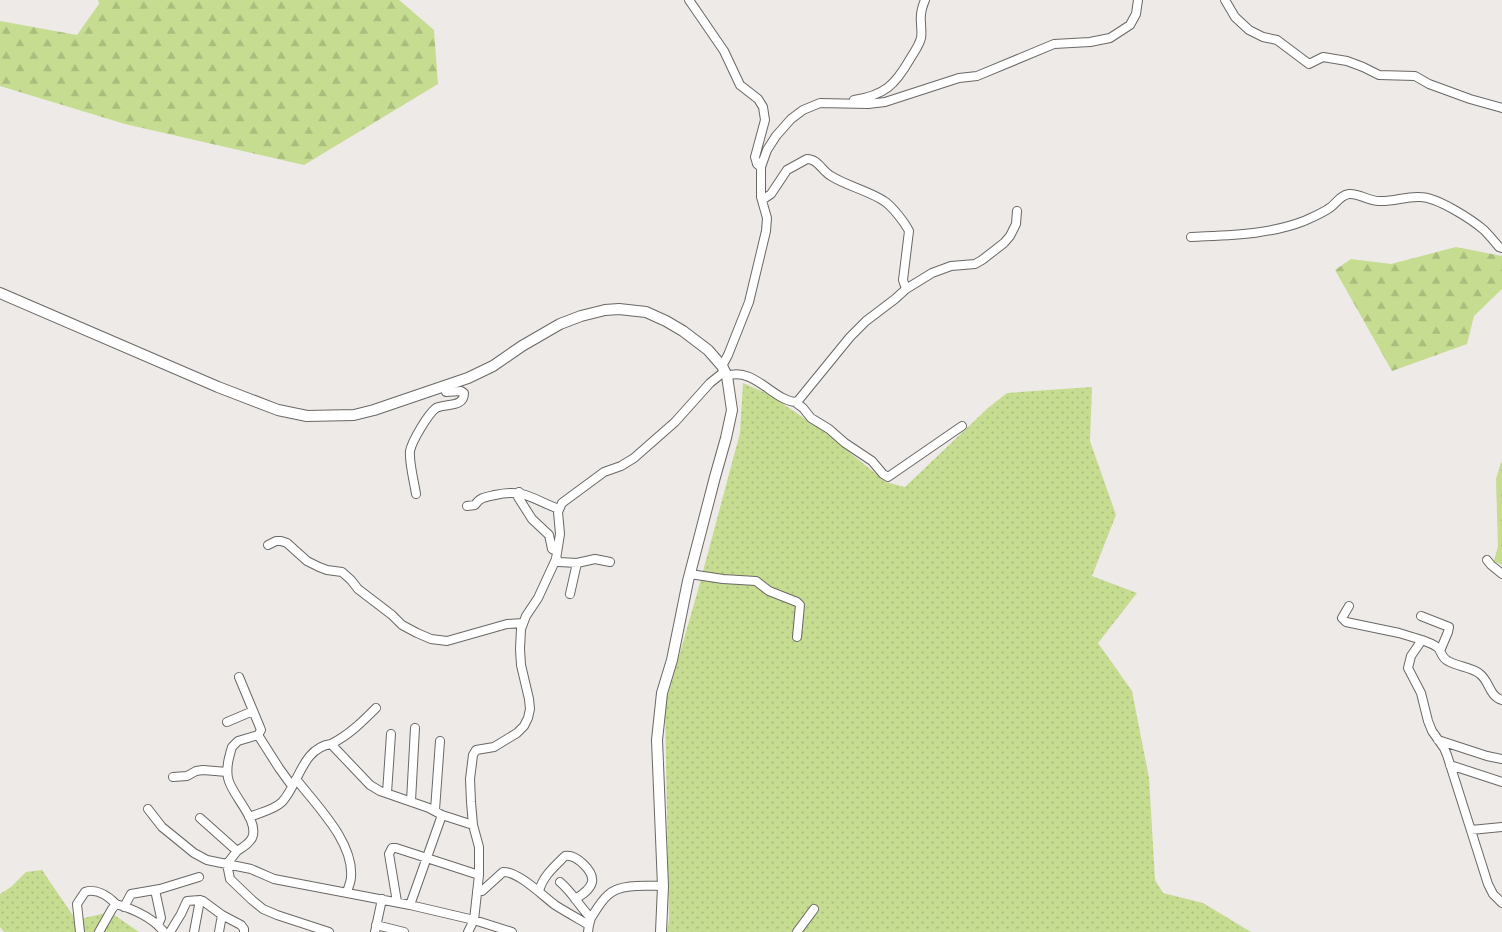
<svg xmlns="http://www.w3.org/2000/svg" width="1502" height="932" font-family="'Fira Sans',sans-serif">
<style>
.grass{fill:url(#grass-dots)}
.forest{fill:url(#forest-firs)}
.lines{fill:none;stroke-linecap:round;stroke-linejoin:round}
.street-casing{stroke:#6a6865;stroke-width:10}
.secondary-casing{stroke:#6a6865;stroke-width:12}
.street{stroke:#fff;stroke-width:8}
.secondary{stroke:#fff;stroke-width:10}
</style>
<defs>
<pattern id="grass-dots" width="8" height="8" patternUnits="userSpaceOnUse" patternTransform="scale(1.25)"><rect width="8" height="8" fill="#c6dc91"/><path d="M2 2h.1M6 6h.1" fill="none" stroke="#aabd7d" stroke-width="1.8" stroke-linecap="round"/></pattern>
<pattern id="forest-firs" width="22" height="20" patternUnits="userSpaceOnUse" patternTransform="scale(1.25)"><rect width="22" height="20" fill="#c6dc91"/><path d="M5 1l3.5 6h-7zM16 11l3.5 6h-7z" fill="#aabd7d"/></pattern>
</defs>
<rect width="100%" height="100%" fill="#edeae7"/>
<!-- grass -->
<path class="grass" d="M 743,383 L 768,394 L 822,430 L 886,482 L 905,487 L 988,408 L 1007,393 L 1092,387 L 1090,441 L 1116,515 L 1092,576 L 1137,593 L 1098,643 L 1132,691 L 1149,778 L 1155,880 L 1163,893 L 1203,903 L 1251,932 L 667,932 L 669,919 L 665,705 L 698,590 L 740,433 Z
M 42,870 L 76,920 L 110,912 L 139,932 L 4,932 L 0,927 L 0,894 L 11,887 L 26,872 Z"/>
<!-- forest -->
<path class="forest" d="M 98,0 L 399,0 L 434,30 L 438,84 L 304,165 L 125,124 L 0,86 L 0,21 L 77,35 L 99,4 Z
M 1456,247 L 1502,256 L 1502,289 L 1474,316 L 1467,344 L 1392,371 L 1335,270 L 1351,259 L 1391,264 Z
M 1501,462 L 1502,463 L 1502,565 L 1494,561 L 1498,546 L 1496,479 Z"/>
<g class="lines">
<!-- street casing -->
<g class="street-casing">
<path id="street" d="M 689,0 L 724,51 L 740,85 L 758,99 L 763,107 L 765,120 L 755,157 L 757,164 L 761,167
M 1225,0 L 1235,17 L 1249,30 L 1263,37 L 1277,40 L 1309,64 L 1323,57 L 1347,61 L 1363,67 L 1379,75 L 1415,76 L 1429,84 L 1470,99 L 1502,108
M 854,100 C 885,95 895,85 910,59 C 914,52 919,46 921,38 C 922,33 921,28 921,23 C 920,15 922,7 925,0
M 762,200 L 771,194 L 787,170 L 807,159 C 818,159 822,171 831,176 C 847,186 869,191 884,201 C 892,206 905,223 909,231 L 903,280 L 906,289
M 1191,237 C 1229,235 1268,235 1304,221 C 1313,217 1323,213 1331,207 C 1337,202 1341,195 1349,194 C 1359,193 1368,201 1379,201 C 1393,202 1406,196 1420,197 C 1437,197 1471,219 1484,230 C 1489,235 1494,241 1499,247 L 1502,248
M 722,366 L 728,355 L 749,302 L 766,231 L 767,218 L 761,197 L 761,167 L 767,150 L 776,136 L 791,119 L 803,110 L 820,103 L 868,104 L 885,102 L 959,78 L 977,76 L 1054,44 L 1090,42 L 1110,38 L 1130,25 L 1136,14 L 1138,0
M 727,376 C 754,366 774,402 797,402 L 850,337 L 866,321 L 895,299 L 906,289 L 932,273 L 951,266 L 975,264 L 982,260 L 1004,243 L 1010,236 L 1016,224 L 1017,211
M 795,402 L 803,408 L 811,418 L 829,429 L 845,443 L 872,461 L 883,474 L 888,477 L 962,426
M 519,492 L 518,497 L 532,519 L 549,535 L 552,549 L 557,551
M 416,494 C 414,481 409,463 410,451 C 412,441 428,414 436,408 C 446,403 464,408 464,393 L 461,391 L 446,392 L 444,386
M 467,506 L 475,505 C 480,497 486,497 495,495 C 525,488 533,500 559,509
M 268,545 L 276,541 L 281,541 L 287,543 L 307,561 L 319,567 L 327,570 L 342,572 L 351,580 L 358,589 L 392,615 L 402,625 L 417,633 L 431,639 L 447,641 L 507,624 L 523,623
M 556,558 L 559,562 L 577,563 L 595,559 L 610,562
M 1487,560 L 1491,565 L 1502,574
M 690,574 L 723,579 L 756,581 L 769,591 L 797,602 L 800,605 L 797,637
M 570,594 L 577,563
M 1349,606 L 1342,618 L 1346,622 L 1399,633 L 1422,640
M 1421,616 L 1449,627 L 1448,632 L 1440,651
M 239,677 L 259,725 L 261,730 L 258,735
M 1502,700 C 1489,696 1490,682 1480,674 C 1472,667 1458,667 1448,661 C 1442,658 1442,654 1439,649 C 1435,644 1427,642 1422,640 L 1411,656 L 1408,668 L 1421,693 L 1428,721 L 1432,731 L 1444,748 L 1447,755 L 1488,884 L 1493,894 L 1502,903
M 227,722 L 253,711
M 1438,740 L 1487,756 L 1502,759
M 331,744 C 349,735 362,722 376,708
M 1450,765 L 1502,782
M 173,777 L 187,776 L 196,771 L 203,770 L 227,772
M 296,779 C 316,805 354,842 351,877 C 351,882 348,888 347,892
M 387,793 L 391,734
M 411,801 L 415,728
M 148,809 L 162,827 L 194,853 L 207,860 L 251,869 L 274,879 L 410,905 L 474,920 L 512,932
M 435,810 L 440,741
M 249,817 C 259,813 274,810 282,802 C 299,784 302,748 331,744 L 370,785 L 380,791 L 429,808 L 442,815 L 473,825 L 479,847 L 479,875 L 474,920 L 468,932
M 200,818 L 237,851 C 242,848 249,844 252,838 C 260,820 231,795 228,778 C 226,767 229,757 232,747 L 238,741 L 258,735 L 279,768 L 292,786
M 473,825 L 471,802 L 470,779 L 473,755 L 476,750 L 494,747 L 517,733 L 524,726 L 528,718 L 530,709 L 529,699 L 521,665 L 520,649 L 521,629 L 526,616 L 538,598 L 556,559 L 560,534 L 558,512 L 562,503 L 604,472 L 621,466 L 634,458 L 675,422 L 710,383 L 725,371
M 1471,830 L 1502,827
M 237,851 L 227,864 L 230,879 L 252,900 L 263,909 L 277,915 L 329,932
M 560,882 C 573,893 579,906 591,918 L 589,925 L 588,932
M 155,890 L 161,918 L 158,925
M 477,891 L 482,891 L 503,872 C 518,871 543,896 555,905 C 566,912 577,918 589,925
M 539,891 C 543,876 554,867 565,856 C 576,854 594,871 592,882 C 590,890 582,895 575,899
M 397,902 L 389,854 L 392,848 L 396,848 L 479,875
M 410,905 L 442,815
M 124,907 L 131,894 L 160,889 L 199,877
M 591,918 C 596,910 601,901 608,895 C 620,883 648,886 663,886
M 376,925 L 404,932
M 80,932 L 77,904 L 85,892 C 96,888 108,896 116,904
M 99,932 L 112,909 L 116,904 C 133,909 153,918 164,932
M 170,932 L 181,914 L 187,901 L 200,900 L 203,901 L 222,915 L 241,925 L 244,929 L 244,932
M 194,932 L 200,900
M 219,932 L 222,915
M 375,932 L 382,899
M 797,932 L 814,909"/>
</g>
<!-- secondary casing -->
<g class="secondary-casing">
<path id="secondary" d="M 0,293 L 218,387 L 278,410 L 307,416 L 354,415 L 374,410 L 468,378 L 493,366 L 522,346 L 560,324 L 581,316 L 605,310 L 619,309 L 646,312 L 666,321 L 683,331 L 708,350 L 722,366 L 727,376 L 732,410 L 726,438 L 715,477 L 688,581 L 672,660 L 662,693 L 657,740 L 663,886 L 661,932"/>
</g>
<!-- street -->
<use href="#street" class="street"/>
<!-- secondary -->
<use href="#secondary" class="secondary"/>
</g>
</svg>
